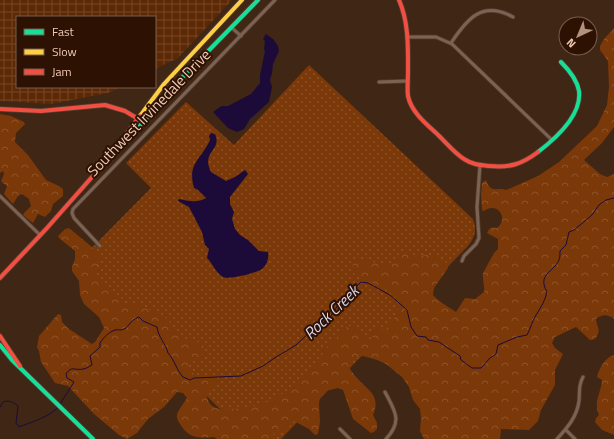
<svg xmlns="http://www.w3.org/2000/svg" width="614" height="439" font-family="'Titillium Web',sans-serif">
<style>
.industrial{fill:url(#industrial-grid)}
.grass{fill:url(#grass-dots)}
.forest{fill:url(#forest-crowns)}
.water{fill:#1c0b39}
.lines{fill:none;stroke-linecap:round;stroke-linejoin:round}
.stream{stroke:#1c0b39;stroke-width:1}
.street-casing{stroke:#564033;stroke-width:4.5}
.fast-casing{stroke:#564033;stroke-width:5.5}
.slow-casing{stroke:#564033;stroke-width:5.5}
.jam-casing{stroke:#564033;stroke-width:5.5}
.street{stroke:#7b6252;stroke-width:3}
.fast{stroke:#16e098;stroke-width:4}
.slow{stroke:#ffcf43;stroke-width:4}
.jam{stroke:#f24e42;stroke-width:4}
.labels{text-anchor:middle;stroke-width:4;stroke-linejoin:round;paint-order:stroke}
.street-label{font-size:15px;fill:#f1cab6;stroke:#2d1203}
.water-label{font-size:16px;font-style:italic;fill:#d7d5f0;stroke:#2d1203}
</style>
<defs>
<pattern id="industrial-grid" width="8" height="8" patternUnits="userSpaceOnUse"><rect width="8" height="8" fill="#5d2905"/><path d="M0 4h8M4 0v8" fill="none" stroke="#754727"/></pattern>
<pattern id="grass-dots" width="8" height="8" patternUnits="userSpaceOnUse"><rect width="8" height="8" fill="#7b3808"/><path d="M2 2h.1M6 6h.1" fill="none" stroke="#8e532a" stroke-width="1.8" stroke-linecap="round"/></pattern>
<pattern id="forest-crowns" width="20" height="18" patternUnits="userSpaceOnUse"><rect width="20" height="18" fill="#7b3808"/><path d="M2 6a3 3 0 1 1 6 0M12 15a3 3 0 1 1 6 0" fill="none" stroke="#8e532a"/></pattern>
</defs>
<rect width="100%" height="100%" fill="#402614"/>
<!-- industrial -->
<path class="industrial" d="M 0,0 L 232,0 L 178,58 L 155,69 L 155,17 L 17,17 L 17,87 L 120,87 L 108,93 L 51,104 L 0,101 Z"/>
<!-- grass -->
<path class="grass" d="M 309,65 L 473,219 C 477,230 475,237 468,246 L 281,439 L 251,439 L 73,267 L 151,188 L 126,163 L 186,102 L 234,145 Z"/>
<!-- forest -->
<path class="forest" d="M 614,28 L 614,127 L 602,143 L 584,160 L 600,174 L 607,177 L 614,174 L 614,319 C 608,314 602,314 596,319 C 597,328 602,330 595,339 L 590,340 L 576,327 L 555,337 L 552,343 L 555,348 L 563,354 L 555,370 L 555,385 L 541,410 L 538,421 L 529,430 L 501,429 L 500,439 L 424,439 L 420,431 L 421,418 L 420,409 L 413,400 L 409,387 L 402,377 L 386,364 L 377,360 L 363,356 L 351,360 L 350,369 C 352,372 355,376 358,379 C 369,391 381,396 373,415 L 377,423 L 377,429 L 374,432 L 371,433 L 353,419 L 343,390 L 338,388 L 326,391 L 320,397 L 319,404 L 320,422 L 318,434 L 315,435 L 309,429 L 294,421 L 286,431 L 280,429 L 274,434 L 272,439 L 217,439 L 214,437 C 199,438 191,439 182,427 C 180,424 176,419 177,415 C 178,410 184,403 187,398 L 183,393 L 177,392 L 164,407 L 148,419 L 137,433 L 127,439 L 119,435 L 94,414 L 68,386 L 55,383 L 41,362 L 39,351 L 37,347 L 39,336 L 58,314 L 61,315 L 62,322 L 69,329 L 92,344 L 95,342 L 104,328 L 99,317 L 84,304 L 80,295 L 79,281 L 72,271 L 72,267 L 75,259 L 75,251 L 59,238 L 58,236 L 65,229 L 69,228 L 98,252 L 101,258 L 98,265 L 97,275 L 104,284 L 124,300 L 125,303 L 143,304 L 146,309 C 154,310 163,314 168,320 C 172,323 172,327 175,330 C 180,337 191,344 199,342 L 204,347 C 204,357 197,361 188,363 C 187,377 207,377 217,376 L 218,381 L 208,389 L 206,393 C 209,410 219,410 233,409 C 258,408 275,398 297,386 L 300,383 L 302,376 L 306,372 L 311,371 L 317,364 L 325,349 L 348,326 L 353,326 L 364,339 L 371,342 L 373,339 L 372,334 L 376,327 L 385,330 L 394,319 L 396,312 L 402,303 L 391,292 L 355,275 L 352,270 L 353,264 L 360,259 C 370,260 379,265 389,265 L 401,254 L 407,253 L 418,257 L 425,255 L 436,255 L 446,262 L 448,268 L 434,288 L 433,295 C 438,301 450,308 456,312 L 465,298 L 475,299 L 484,292 C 485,286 482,279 483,273 L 494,253 L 498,249 L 498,239 L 487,233 C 490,227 491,227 497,228 C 509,219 498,201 484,211 L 482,210 L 481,196 L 482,183 L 486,180 C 487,182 487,184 489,186 C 492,192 501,187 506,190 L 538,176 L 559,162 L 597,126 L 607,105 L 609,87 L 608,61 L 600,50 L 600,46 L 604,39 Z
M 0,114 L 11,116 L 24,122 L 25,124 L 16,133 L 15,142 L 28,155 L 46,180 L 59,186 L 63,189 L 63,196 L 53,204 L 51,211 L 45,217 L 38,214 L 33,223 L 23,215 L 24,213 L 31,206 L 29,199 L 22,194 L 18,196 L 13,204 L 4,194 L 7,186 L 3,183 L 1,181 L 4,174 L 3,171 L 0,173 Z
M 614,355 L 614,435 L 602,430 L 595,422 L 596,418 L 599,415 C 593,401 601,394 602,380 L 597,377 C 599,369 605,357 614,355 Z"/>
<!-- water -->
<path class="water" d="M 266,34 L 273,39 L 278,46 L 279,51 L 273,64 L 272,73 L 270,80 L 272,87 L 269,102 L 250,119 L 244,129 L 237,132 L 228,128 L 213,112 L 217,109 L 222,106 L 228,106 L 251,94 L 260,83 L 260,75 L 265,51 L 264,49 L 265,41 L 263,39 Z
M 211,133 L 215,134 C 221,148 208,150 208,162 C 208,165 210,170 211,172 L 226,181 L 235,177 L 245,170 L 248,174 L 230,197 L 230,204 L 234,212 L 232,219 L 235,229 L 240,235 L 248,240 L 259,251 L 268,252 C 269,259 267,265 262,269 C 257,273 228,280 223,277 C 215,272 213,264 207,258 L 209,249 L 205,245 L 202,232 L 189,207 L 178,201 L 179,199 C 188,201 198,203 206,198 L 198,190 L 194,188 C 187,163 201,160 210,140 L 209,136 Z"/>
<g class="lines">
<!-- stream -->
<path class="stream" d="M 60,404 L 74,382 L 67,378 L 66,374 C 71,365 76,371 83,369 C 86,369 90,366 92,365 L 90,356 L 100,347 L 100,343 C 103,338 109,332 115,330 C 118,329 121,331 124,329 C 130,326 129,321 139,317 L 143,321 L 157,327 C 158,337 166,344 168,353 C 174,359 177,371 183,377 L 190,380 L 194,378 L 241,376 L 263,366 L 273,359 L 296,345 L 309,333 L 317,330 L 326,320 L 329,319 L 338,305 L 361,282 L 368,283 L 390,295 L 407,310 L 411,327 L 417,336 L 426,337 L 428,340 L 439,342 L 460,356 L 461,360 L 472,368 L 481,368 L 490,358 L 496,354 L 498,345 L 517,337 L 527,335 C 531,328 532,321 536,315 C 541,307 545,301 547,292 C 537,274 553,273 559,260 C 560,257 560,254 560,251 L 566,245 L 569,232 L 574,230 L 592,215 L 599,205 L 606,200 L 614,198
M 0,407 L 3,402 C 9,400 13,402 18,406 L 16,423 L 19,427 C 29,423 52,416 58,407"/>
<!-- street casing -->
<g class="street-casing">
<path id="street" d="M 232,28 L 241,36
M 407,37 L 436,37 L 452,44 L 552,140
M 451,43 C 467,19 482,0 513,17
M 379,82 L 408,81
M 0,196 L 40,235
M 100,246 L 74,218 L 72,213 L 73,209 L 275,0
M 462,261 L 464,256 L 476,244 L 479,238 L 477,207 L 480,165
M 385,392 C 395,411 403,421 386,439
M 340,429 L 350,439
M 566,430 L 575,439
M 557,439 C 567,428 577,417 579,401 C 580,391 578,386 583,377"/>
</g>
<!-- fast casing -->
<g class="fast-casing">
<path id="fast" d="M 538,152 C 555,139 582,115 579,91 C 577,79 569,70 561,62
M 110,157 L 125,143 L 177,83 L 258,0
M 0,345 L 12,360 L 93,439"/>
</g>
<!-- slow casing -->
<g class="slow-casing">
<path id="slow" d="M 140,116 L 164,84 L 242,0"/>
</g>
<!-- jam casing -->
<g class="jam-casing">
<path id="jam" d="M 399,0 C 409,23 408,48 408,72 C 408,80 407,89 408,96 C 411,111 425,123 435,132 C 445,141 453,152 464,159 C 473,165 481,165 490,166 C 510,168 522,164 538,152
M 0,109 L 41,111 L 105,105 L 125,111 L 140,120
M 0,278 L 47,228 L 107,160 L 140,116
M 0,336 L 20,366"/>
</g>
<!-- street -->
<use href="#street" class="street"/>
<!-- fast -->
<use href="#fast" class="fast"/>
<!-- slow -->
<use href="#slow" class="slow"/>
<!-- jam -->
<use href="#jam" class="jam"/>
</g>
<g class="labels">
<!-- street labels -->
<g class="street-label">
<text transform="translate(149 113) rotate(-46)" y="5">Southwest Irvinedale Drive</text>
</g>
<!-- water labels -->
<g class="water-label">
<text transform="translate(331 312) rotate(-44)" y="6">Rock Creek</text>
</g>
</g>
<!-- legend -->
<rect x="16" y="16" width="140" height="72" fill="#2d1203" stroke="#7b5c4b"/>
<rect x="24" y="29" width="20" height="6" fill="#16e098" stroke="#7b5c4b"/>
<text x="52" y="36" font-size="12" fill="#f1cab6">Fast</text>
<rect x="24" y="49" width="20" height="6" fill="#ffcf43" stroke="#7b5c4b"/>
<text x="52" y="56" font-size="12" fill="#f1cab6">Slow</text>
<rect x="24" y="69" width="20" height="6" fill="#f24e42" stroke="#7b5c4b"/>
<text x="52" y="76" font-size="12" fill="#f1cab6">Jam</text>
<!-- north arrow -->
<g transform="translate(578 36) rotate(224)"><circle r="19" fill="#2d1203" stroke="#7b5c4b"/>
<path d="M0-3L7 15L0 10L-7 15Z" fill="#b3917d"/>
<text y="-6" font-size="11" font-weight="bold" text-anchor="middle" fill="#f1cab6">N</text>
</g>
</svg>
